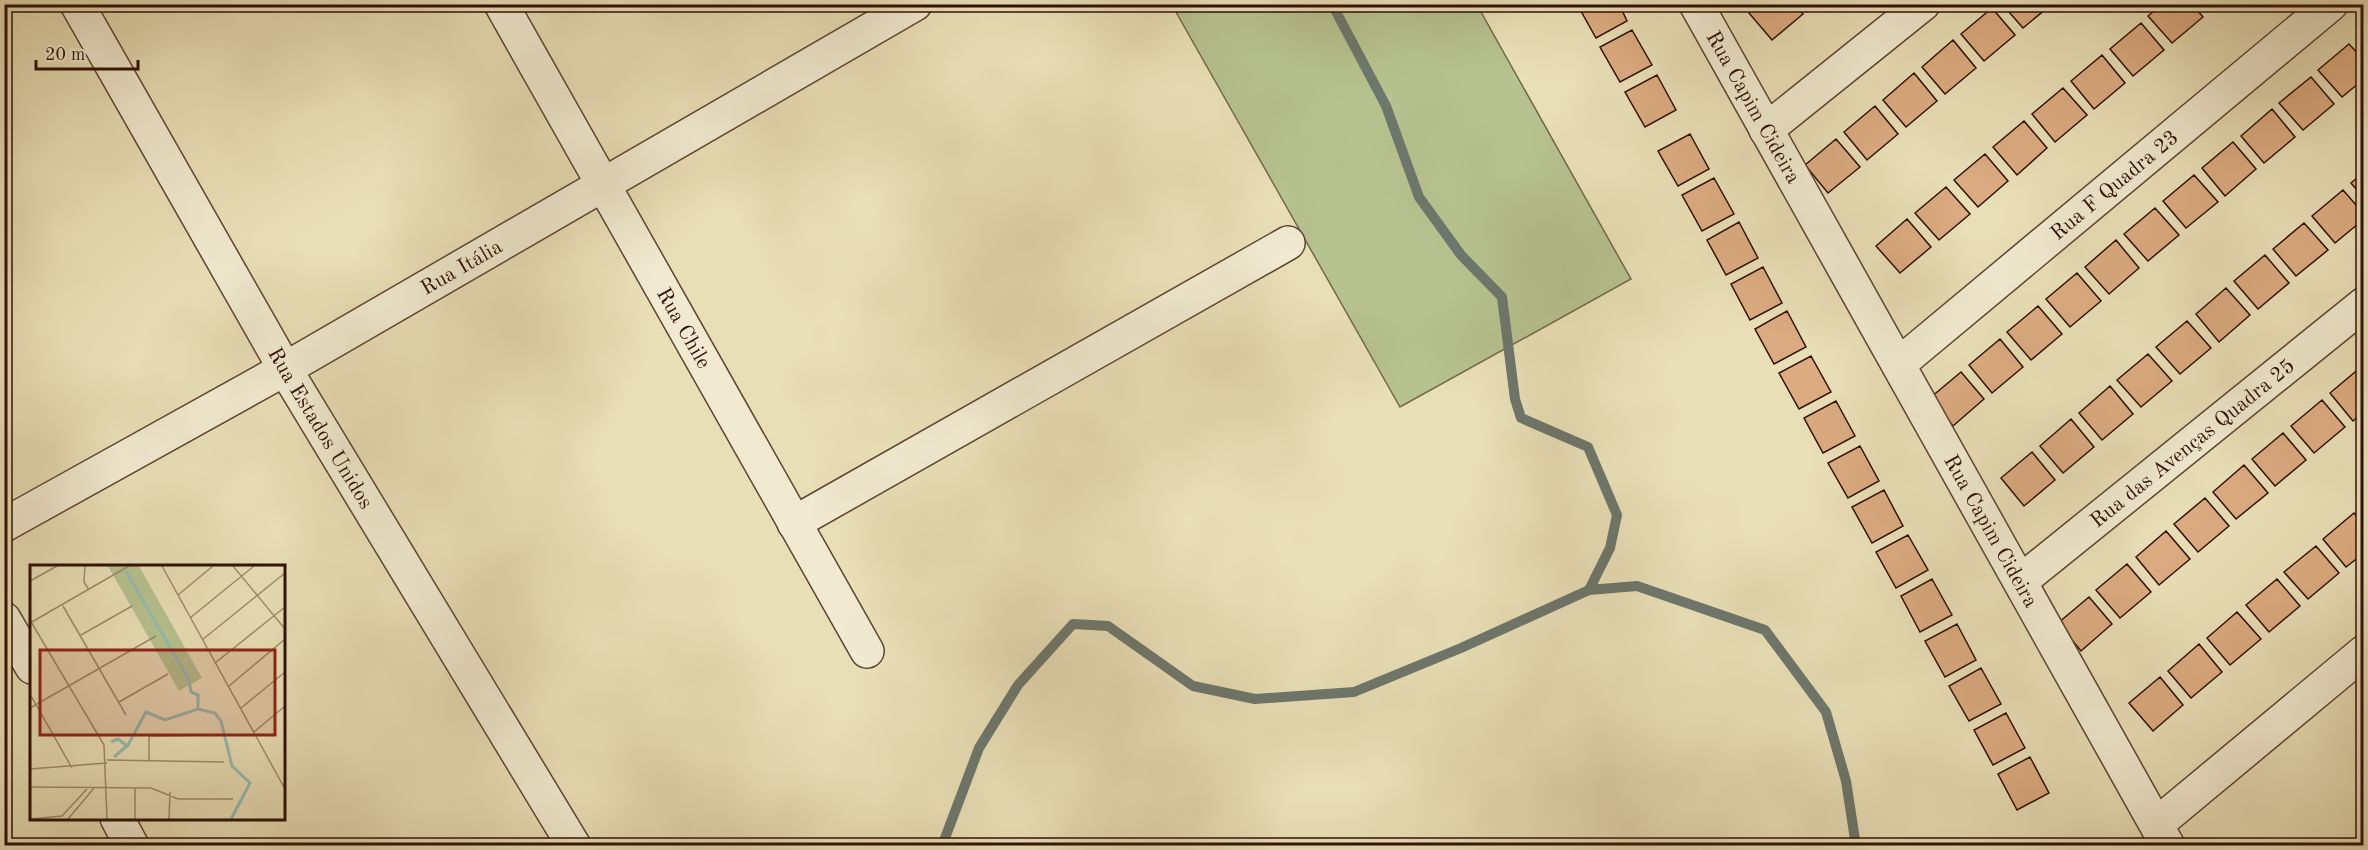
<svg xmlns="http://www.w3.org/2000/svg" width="2368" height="850" font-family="'Old Standard TT',serif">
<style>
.green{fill:#b6c28f;stroke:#72694a;stroke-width:1.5}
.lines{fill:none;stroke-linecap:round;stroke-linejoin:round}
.stream{stroke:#6d776c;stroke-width:10}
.building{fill:#dcab81;stroke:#2e1004;stroke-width:1.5}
.minor-casing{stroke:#5d4431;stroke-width:36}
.minor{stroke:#f1ead0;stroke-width:33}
.labels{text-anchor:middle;stroke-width:5;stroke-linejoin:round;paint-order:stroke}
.street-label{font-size:21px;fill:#2e1004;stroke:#f1ead0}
.inset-river{fill:none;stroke:#97bcb1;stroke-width:3}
.inset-road{fill:none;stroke:#9e8c6f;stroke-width:1.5}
.view{fill:#8f2418;fill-opacity:0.15;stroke:#8f2418;stroke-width:3}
.inset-edge{fill:none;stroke:#2e1004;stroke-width:3}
</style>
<rect width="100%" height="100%" fill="#e9dfb7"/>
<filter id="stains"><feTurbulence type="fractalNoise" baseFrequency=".00333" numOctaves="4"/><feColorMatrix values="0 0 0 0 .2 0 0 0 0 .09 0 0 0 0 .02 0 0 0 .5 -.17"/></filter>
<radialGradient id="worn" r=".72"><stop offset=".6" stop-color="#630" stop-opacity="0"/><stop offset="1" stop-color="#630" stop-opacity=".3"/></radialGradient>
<!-- green -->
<path class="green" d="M 1172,5 L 1477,5 L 1631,279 L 1400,407 Z"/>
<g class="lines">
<!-- stream -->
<path class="stream" d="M 1332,4 L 1386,106 L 1419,197 L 1461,255 L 1502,297 L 1515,399 L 1521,418 L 1588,447 L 1617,515 L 1610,548 L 1589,590
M 942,846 L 979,748 L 1018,685 L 1073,624 L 1108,626 L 1193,686 L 1255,699 L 1354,692 L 1461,648 L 1589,590 L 1637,586 L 1765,630 L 1826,712 L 1846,781 L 1856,846"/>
</g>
<!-- building -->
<path class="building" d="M 1577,4 L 1619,4 L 1627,21 L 1596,38 Z
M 1759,4 L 1795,4 L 1803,14 L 1772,40 L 1749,13 Z
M 2002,4 L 2052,4 L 2023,28 Z
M 2162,4 L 2192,4 L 2203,17 L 2172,43 L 2148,16 Z
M 1992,8 L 2015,35 L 1984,61 L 1961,34 Z
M 2141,23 L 2164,50 L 2133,76 L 2110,49 Z
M 1632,30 L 1652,65 L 1620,82 L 1600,47 Z
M 1953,40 L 1976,68 L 1945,94 L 1922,67 Z
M 2349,44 L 2364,60 L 2364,79 L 2342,97 L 2318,70 Z
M 2102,55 L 2125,83 L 2094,109 L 2071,81 Z
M 1914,73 L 1937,101 L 1906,127 L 1883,100 Z
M 1657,75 L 1676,110 L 1645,127 L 1625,92 Z
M 2311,77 L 2334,104 L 2303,130 L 2279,103 Z
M 2063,88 L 2087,115 L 2055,142 L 2032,114 Z
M 1875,106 L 1898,134 L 1867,160 L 1844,132 Z
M 2272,109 L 2295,137 L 2264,163 L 2241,136 Z
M 2024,121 L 2047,148 L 2017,175 L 1993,147 Z
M 1690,134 L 1709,169 L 1678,186 L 1658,151 Z
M 1836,139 L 1860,167 L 1828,193 L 1805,165 Z
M 2233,142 L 2256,169 L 2225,196 L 2202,168 Z
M 1985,154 L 2008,181 L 1978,207 L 1954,180 Z
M 2364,172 L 2364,198 L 2351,183 Z
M 2194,175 L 2218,202 L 2186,228 L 2163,201 Z
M 1714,178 L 1734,214 L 1702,231 L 1682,195 Z
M 1946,187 L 1970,214 L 1939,240 L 1915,213 Z
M 2343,190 L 2364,214 L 2364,219 L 2335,243 L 2312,216 Z
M 2155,208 L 2179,235 L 2148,261 L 2124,234 Z
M 1907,219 L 1931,247 L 1900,273 L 1876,246 Z
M 1739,222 L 1758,258 L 1726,275 L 1707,240 Z
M 2304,223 L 2328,250 L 2296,276 L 2273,249 Z
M 2116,240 L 2139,268 L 2109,294 L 2085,267 Z
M 2265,255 L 2289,283 L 2258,309 L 2234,281 Z
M 1763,267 L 1782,303 L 1750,320 L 1731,284 Z
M 2077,273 L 2101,301 L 2070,327 L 2046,299 Z
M 2226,288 L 2250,315 L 2219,342 L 2196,314 Z
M 2038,306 L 2062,334 L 2031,360 L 2007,332 Z
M 1787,311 L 1806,347 L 1774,364 L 1755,329 Z
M 2187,321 L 2211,348 L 2180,374 L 2156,347 Z
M 2000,339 L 2023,367 L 1992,393 L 1969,365 Z
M 2148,354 L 2172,381 L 2141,407 L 2117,380 Z
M 1811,356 L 1831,392 L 1799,409 L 1779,373 Z
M 2361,367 L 2364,370 L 2364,412 L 2353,421 L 2330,393 Z
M 1961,372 L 1984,399 L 1953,426 L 1930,398 Z
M 2110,386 L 2133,414 L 2102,440 L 2079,413 Z
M 2322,400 L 2345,427 L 2314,453 L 2291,426 Z
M 1836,401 L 1855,436 L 1823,453 L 1804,418 Z
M 2071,419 L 2094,447 L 2063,473 L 2040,446 Z
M 2283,433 L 2306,460 L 2275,486 L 2252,459 Z
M 1860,446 L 1879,481 L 1848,498 L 1828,463 Z
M 2032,452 L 2055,480 L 2024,506 L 2001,478 Z
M 2244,465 L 2268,493 L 2236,519 L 2213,492 Z
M 1884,490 L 1903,526 L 1872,543 L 1852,507 Z
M 2205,498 L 2229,526 L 2198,552 L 2174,524 Z
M 2354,513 L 2364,524 L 2364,553 L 2346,567 L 2323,539 Z
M 2166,531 L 2190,559 L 2159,585 L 2136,557 Z
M 1908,535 L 1928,570 L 1896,588 L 1876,552 Z
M 2316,546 L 2339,573 L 2308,599 L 2284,572 Z
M 2127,564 L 2151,592 L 2120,618 L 2096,590 Z
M 1932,579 L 1952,615 L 1920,632 L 1901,596 Z
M 2277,579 L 2300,606 L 2269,632 L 2246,605 Z
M 2089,597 L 2112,624 L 2081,651 L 2058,623 Z
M 2237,612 L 2261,639 L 2230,665 L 2207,638 Z
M 1957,624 L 1976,660 L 1945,677 L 1925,641 Z
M 2199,644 L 2222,672 L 2191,698 L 2168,671 Z
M 1981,668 L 2001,704 L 1969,721 L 1949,686 Z
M 2160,677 L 2183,705 L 2153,731 L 2129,703 Z
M 2006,713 L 2025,748 L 1993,765 L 1974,730 Z
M 2030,757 L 2049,793 L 2017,810 L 1998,774 Z"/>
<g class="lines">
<!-- minor casing -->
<g class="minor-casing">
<g id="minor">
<path id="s1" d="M 77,4 L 285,369 L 574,846"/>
<path id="s2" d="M 501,4 L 867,651"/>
<path id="s3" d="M 1696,4 L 2168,846"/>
<path d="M 1766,130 L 1923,4"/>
<path id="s4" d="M 1899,364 L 2331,4"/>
<path d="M 794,523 L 1288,243"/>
<path id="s5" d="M 4,525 L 285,369 L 915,4"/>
<path id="s6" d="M 2021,581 L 2364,304"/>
<path d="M 4,619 L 32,667"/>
<path d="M 117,818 L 132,846"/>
<path d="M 2157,824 L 2364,652"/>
</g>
</g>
<!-- minor -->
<use href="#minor" class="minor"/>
</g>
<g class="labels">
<!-- street labels -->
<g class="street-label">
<text dy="7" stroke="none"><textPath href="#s3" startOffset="118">Rua Capim Cideira</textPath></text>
<text dy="7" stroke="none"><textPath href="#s4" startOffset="280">Rua F Quadra 23</textPath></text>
<text dy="7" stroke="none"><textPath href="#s5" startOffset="525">Rua Itália</textPath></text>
<text dy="7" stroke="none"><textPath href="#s2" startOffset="372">Rua Chile</textPath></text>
<text dy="7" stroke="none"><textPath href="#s1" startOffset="489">Rua Estados Unidos</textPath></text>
<text dy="7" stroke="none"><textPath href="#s6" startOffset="220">Rua das Avenças Quadra 25</textPath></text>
<text dy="7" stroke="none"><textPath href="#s3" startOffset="604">Rua Capim Cideira</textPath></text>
</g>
</g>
<!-- overview -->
<g transform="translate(30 565)">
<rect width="255" height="255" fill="#e9dfb7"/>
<path d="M 78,1 L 109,1 L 172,113 L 149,126 Z" fill="#b6c28f"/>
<path class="inset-river" d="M 96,6 L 159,115 L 161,127 L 168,130 L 168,143M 81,177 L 88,174 L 97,181M 84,192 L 98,180 L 116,147 L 135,155 L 168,144 L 185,148 L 191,156 L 202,201 L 220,218 L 201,254"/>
<path class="inset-road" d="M 55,1 L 54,17 L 59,25M 132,1 L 255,224M 203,1 L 255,64M 0,16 L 27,1M 148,30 L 183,1M 33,41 L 96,150M 160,53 L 224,1M 0,55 L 74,180 L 77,254M 0,58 L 99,1M 51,70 L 102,41M 172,75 L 255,8M 185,98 L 255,42M 199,121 L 255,74M 0,129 L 42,203M 89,137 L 138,109M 0,143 L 126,71M 211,143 L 255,107M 224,167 L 255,141M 77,195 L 194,197M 119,195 L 119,171 L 186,170M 0,204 L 77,198M 0,222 L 121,223 L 148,234 L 203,234M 0,254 L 32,251 L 57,224M 38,254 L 64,223M 105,254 L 105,223M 139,254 L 140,227"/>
<path class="view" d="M 10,85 L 245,85 L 245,170 L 10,170 Z"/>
<rect width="255" height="255" class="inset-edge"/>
</g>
<!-- margin -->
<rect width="2368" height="850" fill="none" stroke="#e9dfb7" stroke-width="24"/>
<rect x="6" y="6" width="2356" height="838" fill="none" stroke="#2e1004" stroke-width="3"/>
<rect x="12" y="12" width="2344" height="826" fill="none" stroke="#2e1004" stroke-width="1.5"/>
<!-- scale -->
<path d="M36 60v9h102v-9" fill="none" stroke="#2e1004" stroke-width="3"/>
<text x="45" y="60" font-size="18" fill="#2e1004" stroke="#f1ead0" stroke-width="4.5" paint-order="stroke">20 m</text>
<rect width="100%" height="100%" filter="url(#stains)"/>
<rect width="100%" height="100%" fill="url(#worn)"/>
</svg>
